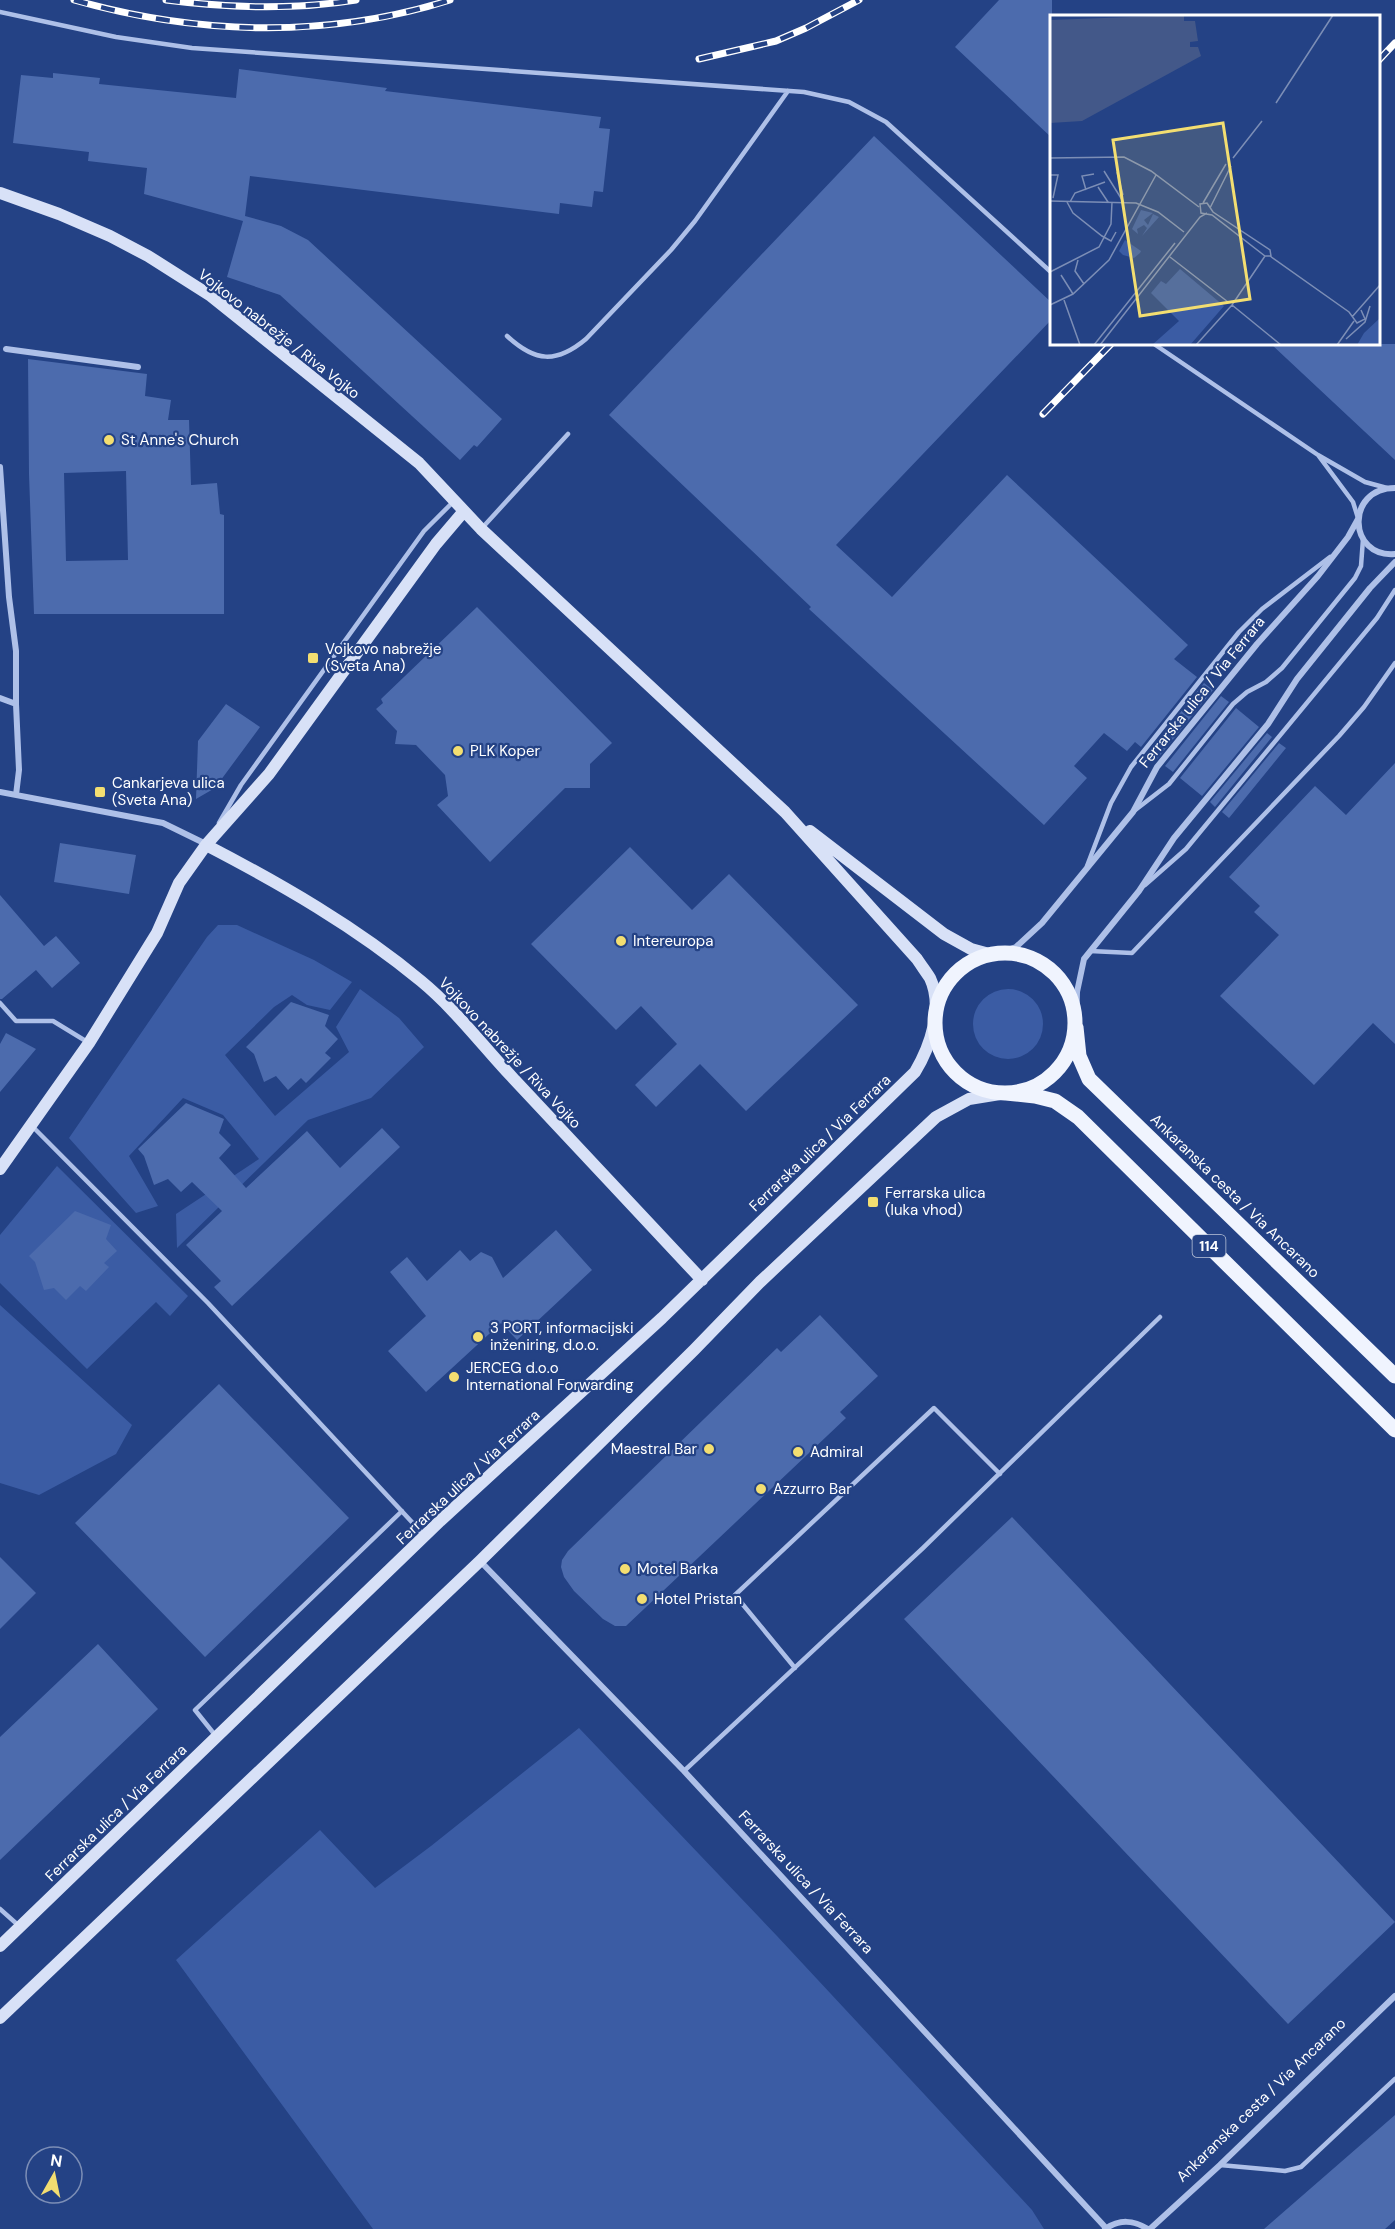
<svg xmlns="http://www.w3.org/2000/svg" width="1395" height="2229" font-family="'DM Sans',sans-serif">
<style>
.green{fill:#3b5ca4}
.building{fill:#4c6bad;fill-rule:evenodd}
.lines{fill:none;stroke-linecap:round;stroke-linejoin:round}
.lane{stroke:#aec0e8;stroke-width:4.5}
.street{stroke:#aec0e8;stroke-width:6}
.secondary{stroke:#d8e1f7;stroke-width:12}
.primary{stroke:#f0f4fe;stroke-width:15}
.rail-casing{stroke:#fff;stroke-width:7}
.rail{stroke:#244285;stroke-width:4.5;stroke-dasharray:14;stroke-linecap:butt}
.poi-dot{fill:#f3de71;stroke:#244285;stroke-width:2}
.labels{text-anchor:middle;stroke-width:4.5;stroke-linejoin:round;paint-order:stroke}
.shield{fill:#244285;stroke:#bdc6da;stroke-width:1.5}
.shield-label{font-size:14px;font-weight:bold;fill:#fff}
.street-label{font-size:15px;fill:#fff;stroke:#244285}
.poi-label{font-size:15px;fill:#fff;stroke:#244285;text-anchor:start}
.inset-road{fill:none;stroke:#7c8eb6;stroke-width:1.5}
.view{fill:#f3de71;fill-opacity:0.15;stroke:#f3de71;stroke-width:3}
.inset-edge{fill:none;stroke:#fff;stroke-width:3}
</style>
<rect width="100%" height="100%" fill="#244285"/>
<!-- green -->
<path class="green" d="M 218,925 L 237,925 L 314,960 L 352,982 L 330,1010 L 307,1005 L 292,995 L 274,1007 L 225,1055 L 275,1116 L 349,1052 L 336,1027 L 360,989 L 399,1018 L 424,1047 L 371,1098 L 308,1120 L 177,1248 L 176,1214 L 259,1159 L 223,1115 L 183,1098 L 129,1156 L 158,1206 L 136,1213 L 69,1138 L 207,937 Z
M973 1024a35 35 0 1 1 70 0a35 35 0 1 1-70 0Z
M 57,1166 L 188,1296 L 170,1316 L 156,1302 L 87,1369 L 0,1283 L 0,1235 Z
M 0,1305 L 132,1425 L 116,1454 L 39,1495 L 0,1483 Z
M 579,1728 L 777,1936 L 1032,2210 L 1044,2229 L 373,2229 L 176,1960 L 320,1830 L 375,1888 L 431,1846 Z"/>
<!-- building -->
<path class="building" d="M 999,0 L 1052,0 L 1052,138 L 955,47 Z
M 239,69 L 387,88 L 385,91 L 601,117 L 599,128 L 610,129 L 603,192 L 594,191 L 592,207 L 560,203 L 559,214 L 250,176 L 245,216 L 281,226 L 308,240 L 502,419 L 477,447 L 474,445 L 460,460 L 280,295 L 227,277 L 243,221 L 144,194 L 147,168 L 88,161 L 89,152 L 13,143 L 21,75 L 53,78 L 53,73 L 100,78 L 99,84 L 236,98 Z
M 874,136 L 1052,303 L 1052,319 L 836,545 L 892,597 L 1007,475 L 1188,645 L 1174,659 L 1197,677 L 1141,747 L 1135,742 L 1127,751 L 1104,733 L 1074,766 L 1087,778 L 1044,825 L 809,609 L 811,607 L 609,415 Z
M 1271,344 L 1395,344 L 1395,460 Z
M 28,359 L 147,374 L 145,396 L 171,400 L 168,420 L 189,420 L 191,485 L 217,483 L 220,514 L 224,515 L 224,614 L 34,614 L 29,474 ZM 126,471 L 128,560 L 66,561 L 64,473 Z
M 477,607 L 612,743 L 590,764 L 590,788 L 565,788 L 490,862 L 437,805 L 448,796 L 445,775 L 416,745 L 395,744 L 397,731 L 376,709 L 383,703 L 381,699 Z
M 1204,683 L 1213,690 L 1157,759 L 1148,753 Z
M 1221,696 L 1229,702 L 1173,772 L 1165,766 Z
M 226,704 L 260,727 L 215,788 L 196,799 L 198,741 Z
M 1236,708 L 1259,727 L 1202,796 L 1180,778 Z
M 1267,733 L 1272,737 L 1215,807 L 1210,802 Z
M 1279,743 L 1286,748 L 1229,818 L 1222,812 Z
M 1395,763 L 1395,1044 L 1373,1023 L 1314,1085 L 1220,996 L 1279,935 L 1254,912 L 1260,906 L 1229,877 L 1315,786 L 1346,815 Z
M 60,843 L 136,855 L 129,894 L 54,882 Z
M 630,847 L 692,910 L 729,874 L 858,1005 L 746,1111 L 700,1064 L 656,1107 L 635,1085 L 677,1044 L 641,1006 L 616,1030 L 531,944 Z
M 0,895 L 44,946 L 56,936 L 80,963 L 52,988 L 36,970 L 2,999 L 0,999 Z
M 291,1002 L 329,1015 L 325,1026 L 338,1039 L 325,1053 L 331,1058 L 306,1083 L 301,1078 L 288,1090 L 276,1076 L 264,1082 L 254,1054 L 246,1047 Z
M 6,1033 L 36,1049 L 0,1092 L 0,1044 Z
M 186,1103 L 224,1119 L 219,1133 L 231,1145 L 219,1158 L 246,1188 L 307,1131 L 340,1168 L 382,1128 L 400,1147 L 232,1306 L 214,1287 L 221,1281 L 186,1245 L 222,1211 L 192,1182 L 181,1192 L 168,1179 L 154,1185 L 144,1156 L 138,1149 Z
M 75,1211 L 111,1225 L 106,1239 L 117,1251 L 104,1263 L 109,1267 L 86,1291 L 80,1286 L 66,1300 L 54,1288 L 44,1290 L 35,1262 L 29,1256 Z
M 556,1230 L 592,1270 L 517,1340 L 501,1323 L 426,1392 L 388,1351 L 426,1316 L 390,1272 L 407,1257 L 427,1281 L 460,1250 L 470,1261 L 481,1252 L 492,1257 L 503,1278 Z
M 820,1315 L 878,1376 L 840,1412 L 846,1418 L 626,1626 L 615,1626 L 603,1619 L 574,1591 L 564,1577 L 561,1567 L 562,1560 L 568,1551 L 777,1348 L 781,1352 Z
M 219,1384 L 349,1518 L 205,1657 L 75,1523 Z
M 1012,1517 L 1395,1922 L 1288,2024 L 904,1619 Z
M 0,1557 L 36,1593 L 0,1629 Z
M 98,1644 L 158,1709 L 0,1860 L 0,1737 Z
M 1395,2115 L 1395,2220 L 1385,2229 L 1264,2229 Z"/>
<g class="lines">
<!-- lane -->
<path class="lane" d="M 0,12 L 116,37 L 192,48 L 804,92 L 849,102 L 886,122 L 1052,273
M 507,336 C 535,362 556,364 586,339 L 671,250 L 695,221 L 788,91
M 1154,344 L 1318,455
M 1358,518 L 1353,502 L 1318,455 L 1365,482 L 1387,488
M 483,527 L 568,434
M 1134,811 L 1169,784 L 1233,704 L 1247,692 L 1266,682 L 1282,668 L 1355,578 L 1361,566 L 1363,539
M 219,823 L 241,785 L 424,531 L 454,501
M 1087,866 L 1111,803 L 1131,767 L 1239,632 L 1262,609 L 1330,557
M 1145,885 L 1186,849 L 1377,618 L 1395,590
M 1090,951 L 1132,953 L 1339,736 L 1364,707 L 1395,663
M 0,1003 L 16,1021 L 53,1021 L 89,1043
M 32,1126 L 208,1303 L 423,1534
M 795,1668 L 735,1595 L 934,1408 L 1000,1474
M 215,1735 L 195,1710 L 402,1511
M 684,1771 L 923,1548 L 1160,1317
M 0,1909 L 18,1925
M 1220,2165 L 1285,2171 L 1301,2167 L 1395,2079"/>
<!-- street -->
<path class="street" d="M 6,349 L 138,367
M 0,467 L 9,597 L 16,651 L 16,704
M 1395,488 C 1345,488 1348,558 1395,554
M 0,698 L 16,704 L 19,770 L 16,795
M 0,792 L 163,823 L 206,844
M 993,955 L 1016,947 L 1042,923 L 1133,812 L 1157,767 L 1257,644 L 1318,576 L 1348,537 L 1358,519
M 1076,1026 L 1077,992 L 1084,959 L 1139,891 L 1174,838 L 1268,724 L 1297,679 L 1370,588 L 1395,562
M 480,1561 L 684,1771 L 1106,2228
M 1105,2229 C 1120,2219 1133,2220 1148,2229
M 1150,2229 L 1220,2165 L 1395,1996"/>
<!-- secondary -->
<path class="secondary" d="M 0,193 L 59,214 L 110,236 L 148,256 L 211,296 L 419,463 L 481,529 L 785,812 L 917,959 C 921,965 926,972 930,978 C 944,1008 930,1047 915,1072 L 662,1318 L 440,1521 L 0,1946
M 810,831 L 944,934 L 971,949 L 993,955
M 206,845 C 281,884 356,927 421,981 C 455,1009 482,1045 512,1077 C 575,1145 639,1212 702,1280
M 0,1169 L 89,1043 L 157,933 L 179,883 L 206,845 L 269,774 L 436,544 L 464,511
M 0,2018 L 480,1561 L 694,1350 L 760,1282 L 936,1117 L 969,1099 L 1006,1093"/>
<!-- primary -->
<path class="primary" d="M935 1023a70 70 0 1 1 140 0a70 70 0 1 1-140 0Z
M 1076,1027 L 1079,1056 L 1089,1079 L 1395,1376
M 1006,1093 L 1035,1096 L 1055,1101 L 1078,1117 L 1395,1430"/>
<!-- rail casing -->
<g class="rail-casing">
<path id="rail" d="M 74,0 C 197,35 327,39 450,0
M 166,0 C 229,8 294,10 356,0
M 699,59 L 776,41 L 806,28 L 859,0
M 1378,61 L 1395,43
M 1043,414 L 1111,344"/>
</g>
<!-- rail -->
<use href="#rail" class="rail"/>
</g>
<!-- markers -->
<g class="poi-dot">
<circle cx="109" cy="440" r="6"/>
<rect x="307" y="652" width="12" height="12" rx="3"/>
<circle cx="458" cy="751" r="6"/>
<rect x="94" y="786" width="12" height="12" rx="3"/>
<circle cx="621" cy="941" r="6"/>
<rect x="867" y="1196" width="12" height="12" rx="3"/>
<circle cx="478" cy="1337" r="6"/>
<circle cx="454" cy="1377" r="6"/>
<circle cx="709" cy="1449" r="6"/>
<circle cx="798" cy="1452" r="6"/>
<circle cx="761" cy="1489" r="6"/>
<circle cx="625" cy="1569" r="6"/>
<circle cx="642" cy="1599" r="6"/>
</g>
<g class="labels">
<!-- shield labels -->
<rect class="shield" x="1192.5" y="1235" width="33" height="22" rx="4.5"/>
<g class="shield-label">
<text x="1209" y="1251">114</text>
</g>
<!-- street labels -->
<g class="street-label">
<text transform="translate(279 334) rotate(38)" y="5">Vojkovo nabrežje / Riva Vojko</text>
<text transform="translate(1202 692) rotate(-51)" y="5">Ferrarska ulica / Via Ferrara</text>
<text transform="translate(510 1053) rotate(47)" y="5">Vojkovo nabrežje / Riva Vojko</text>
<text transform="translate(820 1143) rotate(-44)" y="5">Ferrarska ulica / Via Ferrara</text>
<text transform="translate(1235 1196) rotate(44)" y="5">Ankaranska cesta / Via Ancarano</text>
<text transform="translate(468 1477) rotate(-43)" y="5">Ferrarska ulica / Via Ferrara</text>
<text transform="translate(116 1813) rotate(-44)" y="5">Ferrarska ulica / Via Ferrara</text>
<text transform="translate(806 1882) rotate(47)" y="5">Ferrarska ulica / Via Ferrara</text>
<text transform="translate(1261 2100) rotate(-44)" y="5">Ankaranska cesta / Via Ancarano</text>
</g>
<!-- poi labels -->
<g class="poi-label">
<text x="121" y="445">St Anne's Church</text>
<text x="325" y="654">Vojkovo nabrežje<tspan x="325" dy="17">(Sveta Ana)</tspan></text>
<text x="470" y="756">PLK Koper</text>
<text x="112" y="788">Cankarjeva ulica<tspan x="112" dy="17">(Sveta Ana)</tspan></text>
<text x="633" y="946">Intereuropa</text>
<text x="885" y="1198">Ferrarska ulica<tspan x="885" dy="17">(luka vhod)</tspan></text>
<text x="490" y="1333">3 PORT, informacijski<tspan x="490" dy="17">inženiring, d.o.o.</tspan></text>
<text x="466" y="1373">JERCEG d.o.o<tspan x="466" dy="17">International Forwarding</tspan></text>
<text x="697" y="1454" text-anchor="end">Maestral Bar</text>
<text x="810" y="1457">Admiral</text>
<text x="773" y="1494">Azzurro Bar</text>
<text x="637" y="1574">Motel Barka</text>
<text x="654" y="1604">Hotel Pristan</text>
</g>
</g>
<!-- overview -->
<g transform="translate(1050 15)">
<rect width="330" height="330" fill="#244285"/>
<path d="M 91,195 L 103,198 L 94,205 L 98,210 L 103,199 L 109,202 L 92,221 L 97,213 L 94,210 L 87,214 L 88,219 L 82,214 ZM 75,225 L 91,236 L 90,238 L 84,243 L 73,240 L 69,236 ZM 130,254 L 174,291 L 140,330 L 102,330 L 129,306 L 101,278 L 111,266 L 116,269 ZM 330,303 L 330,330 L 307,330 L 314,318 Z" fill="#3b5ca4"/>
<path d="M 134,0 L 134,6 L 145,6 L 148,26 L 140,27 L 140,32 L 148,32 L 151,41 L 32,106 L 0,108 L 0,5 Z" fill="#435889"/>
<path class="inset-road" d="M 226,88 L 283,0M 0,143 L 74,142 L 101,156 L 149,192M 183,143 L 212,106M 54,156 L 74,188M 67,157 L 73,180M 0,160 L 8,160 L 3,183M 48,172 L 58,187M 36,175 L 32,161 L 44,159M 0,186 L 86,188 L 108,197 L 134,217M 17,187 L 23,198 L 52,221 L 61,226 L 66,217M 20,187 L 25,178 L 55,167M 153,188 L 176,149M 157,188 L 163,197 L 220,235 L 221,241 L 215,241 L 162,200 L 151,198 L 150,189 ZM 160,193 L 181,151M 220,241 L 299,297 L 307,308 L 315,304 L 311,295M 120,242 L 178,287M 28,245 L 25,256 L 34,269M 0,257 L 49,232 L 61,209 L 62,187M 11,260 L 23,279M 14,285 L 30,330M 0,290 L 23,279 L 59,245 L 106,160M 182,290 L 231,330M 302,302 L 330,270M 296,324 L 315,307 L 320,291M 44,330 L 125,228M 50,330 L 150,202 L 157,198M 146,330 L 182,290 L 215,241M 287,330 L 304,306"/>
<path class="view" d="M 173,108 L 200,284 L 90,301 L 63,125 Z"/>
<rect width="330" height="330" class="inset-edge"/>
</g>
<!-- north arrow -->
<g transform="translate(54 2175) rotate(9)"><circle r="28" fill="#244285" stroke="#7c8eb6" stroke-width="1.5"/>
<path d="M0-4.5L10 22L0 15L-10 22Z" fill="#f3de71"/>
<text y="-9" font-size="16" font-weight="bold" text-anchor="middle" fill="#ffffff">N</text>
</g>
</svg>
